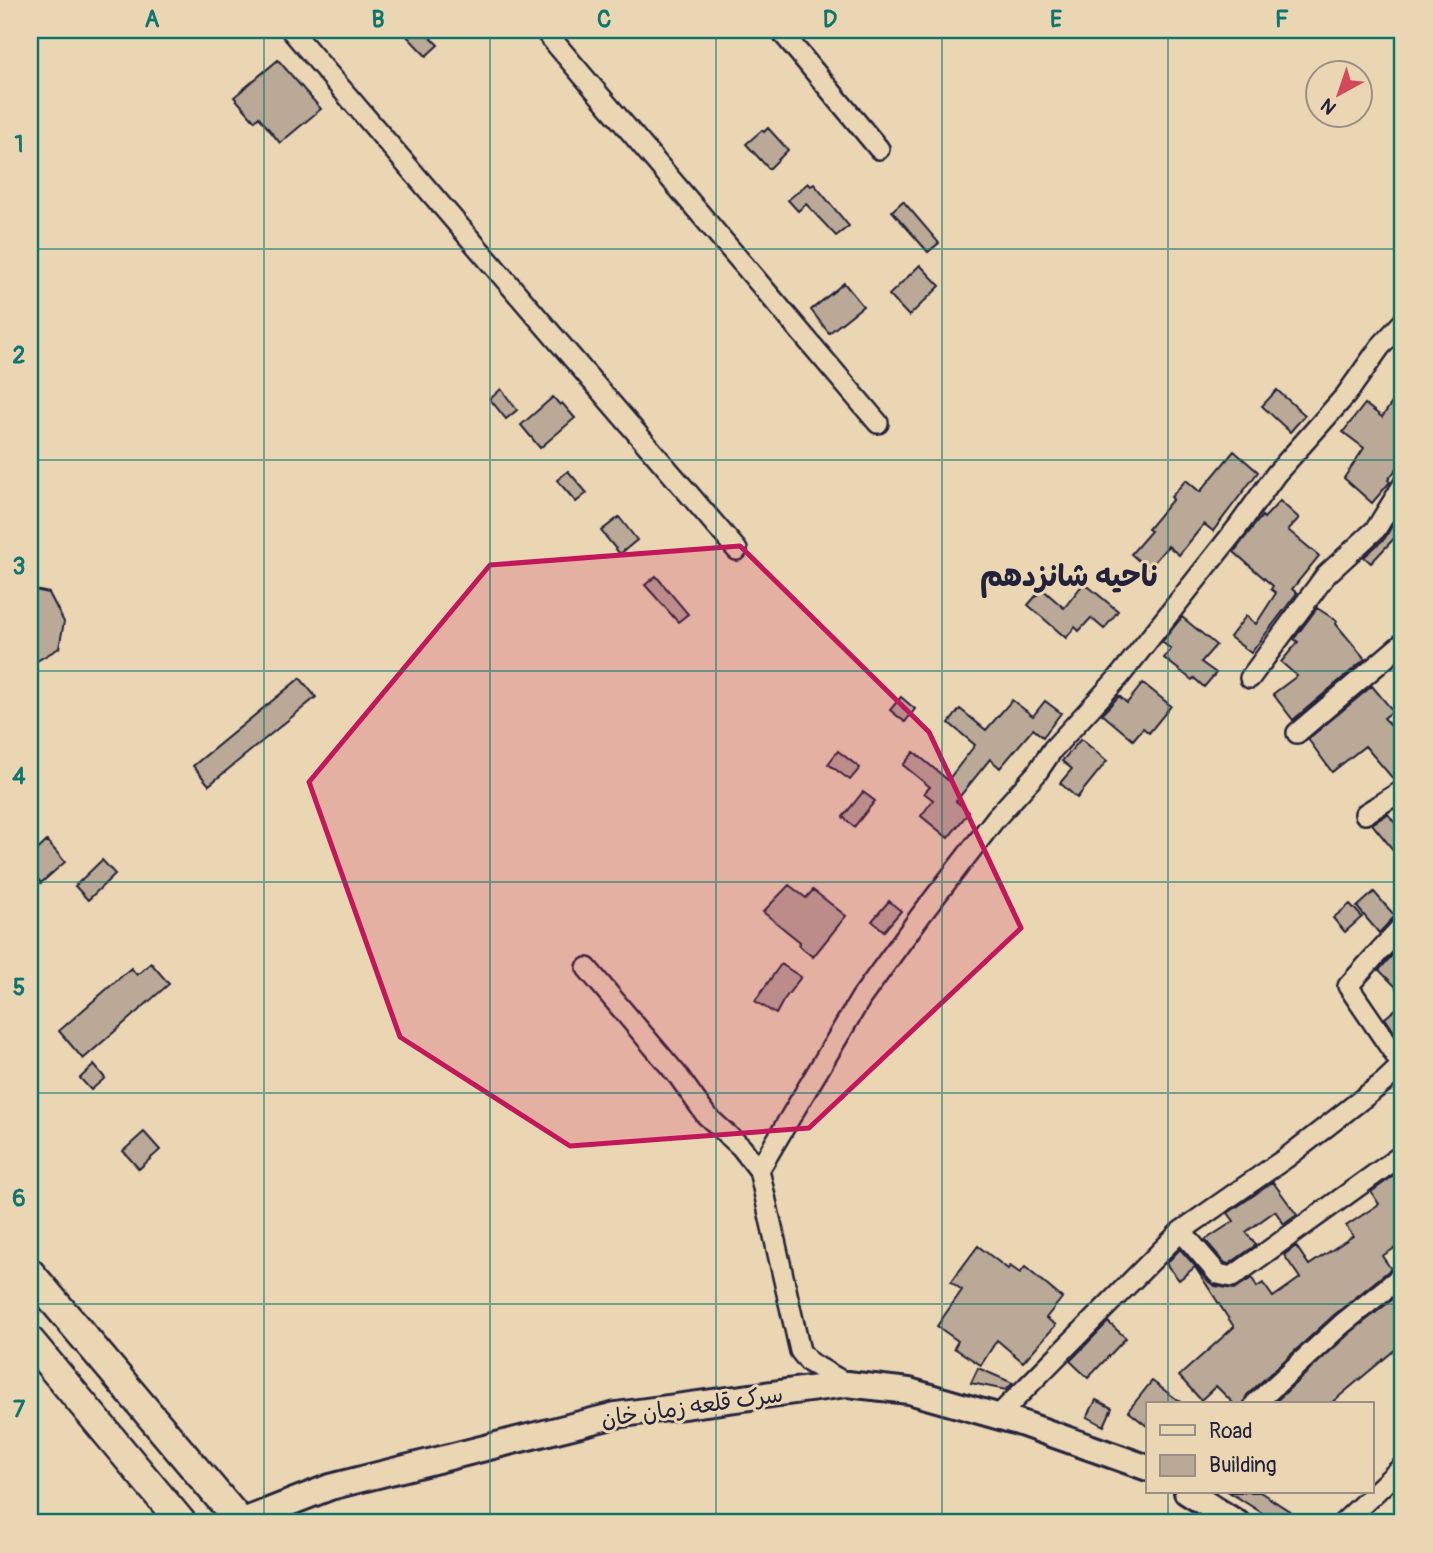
<svg xmlns="http://www.w3.org/2000/svg" width="1433" height="1553" font-family="Pangolin,'Playpen Sans Arabic',sans-serif">
<style>
.building{fill:#b9a996;stroke:#22223b;stroke-width:2}
.lines{fill:none;stroke-linecap:round;stroke-linejoin:round}
.minor-casing{stroke:#22223b;stroke-width:24}
.tertiary-casing{stroke:#22223b;stroke-width:30}
.secondary-casing{stroke:#22223b;stroke-width:33}
.minor{stroke:#ebd6b4;stroke-width:19}
.tertiary{stroke:#ebd6b4;stroke-width:24}
.secondary{stroke:#ebd6b4;stroke-width:28}
.marked{fill:#c2185b;fill-opacity:0.2;stroke:#c2185b;stroke-width:5;stroke-linejoin:round}
.grid{fill:none;stroke:#0f766e;stroke-width:2;stroke-opacity:0.55}
.labels{text-anchor:middle;stroke-width:6;stroke-linejoin:round;paint-order:stroke}
.street-label{font-size:23px;fill:#22223b;stroke:#ebd6b4}
.district-label{font-size:30px;font-weight:bold;fill:#22223b;stroke:#ebd6b4}
.neatline{fill:none;stroke:#0f766e;stroke-width:2.5}
.grid-label{font-size:23px;text-anchor:middle;font-weight:bold;fill:#0f766e}
</style>
<rect width="100%" height="100%" fill="#ebd6b4"/>
<filter id="ink" filterUnits="userSpaceOnUse"><feTurbulence type="fractalNoise" baseFrequency=".0143" numOctaves="2"/><feDisplacementMap in="SourceGraphic" scale="14" xChannelSelector="R" yChannelSelector="G"/><feConvolveMatrix kernelMatrix="1 2 1 2 8 2 1 2 1" color-interpolation-filters="sRGB"/></filter>
<g filter="url(#ink)">
<!-- building -->
<path class="building" d="M 401,30 L 423,30 L 438,45 L 426,56 Z
M 278,60 L 321,109 L 280,143 L 259,117 L 255,121 L 234,97 Z
M 768,128 L 788,150 L 769,169 L 746,144 L 762,130 L 764,132 Z
M 808,183 L 811,186 L 814,184 L 849,226 L 836,236 L 806,204 L 798,211 L 788,200 Z
M 903,201 L 939,243 L 928,252 L 892,211 Z
M 920,265 L 940,286 L 909,316 L 889,295 Z
M 844,283 L 863,306 L 829,333 L 811,310 Z
M 1403,387 L 1403,460 L 1388,480 L 1390,482 L 1372,503 L 1344,478 L 1364,448 L 1343,432 L 1365,404 L 1382,417 Z
M 501,389 L 517,410 L 506,419 L 490,399 Z
M 1277,390 L 1305,415 L 1290,432 L 1262,406 Z
M 553,397 L 560,405 L 562,403 L 575,418 L 540,448 L 521,425 Z
M 1234,451 L 1258,472 L 1213,531 L 1204,524 L 1179,555 L 1168,546 L 1148,569 L 1131,554 L 1151,531 L 1148,529 L 1173,499 L 1171,497 L 1186,480 L 1200,492 Z
M 568,471 L 587,493 L 576,502 L 557,480 Z
M 1280,501 L 1299,518 L 1288,530 L 1319,556 L 1292,589 L 1297,593 L 1251,653 L 1230,637 L 1246,616 L 1256,624 L 1276,593 L 1271,589 L 1273,586 L 1234,552 L 1257,522 L 1262,516 L 1264,518 Z
M 619,517 L 637,540 L 620,554 L 601,531 Z
M 1394,522 L 1402,530 L 1371,563 L 1364,557 L 1385,538 Z
M 656,576 L 688,614 L 678,622 L 645,585 Z
M 1084,583 L 1118,611 L 1104,629 L 1091,618 L 1079,631 L 1075,627 L 1066,638 L 1028,605 L 1042,589 L 1064,608 Z
M 30,589 L 49,593 L 64,622 L 59,648 L 30,665 Z
M 1317,608 L 1337,621 L 1336,624 L 1365,659 L 1293,720 L 1273,694 L 1297,676 L 1281,662 L 1298,642 L 1294,639 Z
M 1182,617 L 1216,645 L 1201,662 L 1216,673 L 1204,687 L 1194,678 L 1192,680 L 1164,658 L 1171,649 L 1162,642 Z
M 300,678 L 316,697 L 209,785 L 193,766 Z
M 1143,683 L 1171,706 L 1149,733 L 1143,728 L 1133,740 L 1102,714 L 1119,696 L 1127,703 Z
M 1372,686 L 1393,711 L 1384,718 L 1403,740 L 1403,774 L 1395,781 L 1365,746 L 1332,772 L 1308,739 Z
M 901,697 L 915,709 L 905,722 L 890,710 Z
M 1012,700 L 1033,716 L 1045,701 L 1061,713 L 1043,737 L 1033,729 L 1000,768 L 990,759 L 956,801 L 969,812 L 948,838 L 921,816 L 933,800 L 924,793 L 930,787 L 903,765 L 914,752 L 948,780 L 975,745 L 949,723 L 960,709 L 986,730 Z
M 1081,739 L 1107,761 L 1077,798 L 1060,783 L 1072,769 L 1062,761 Z
M 838,751 L 860,768 L 850,780 L 828,764 Z
M 863,792 L 875,801 L 854,827 L 843,817 Z
M 1388,814 L 1403,834 L 1403,843 L 1394,851 L 1372,824 Z
M 47,841 L 65,862 L 41,883 L 30,869 L 30,857 Z
M 102,860 L 115,874 L 88,900 L 75,886 Z
M 789,885 L 806,898 L 813,890 L 846,916 L 813,957 L 798,945 L 800,942 L 763,912 Z
M 1374,892 L 1395,916 L 1379,933 L 1357,907 Z
M 889,901 L 901,911 L 884,931 L 872,921 Z
M 1350,904 L 1362,917 L 1345,932 L 1333,918 Z
M 1403,943 L 1403,994 L 1379,970 Z
M 151,963 L 169,984 L 83,1059 L 59,1031 L 131,968 L 137,975 Z
M 781,964 L 801,977 L 783,1001 L 776,1014 L 755,1001 Z
M 1403,1003 L 1403,1045 L 1385,1018 Z
M 94,1065 L 105,1078 L 91,1090 L 80,1078 Z
M 144,1132 L 160,1150 L 139,1169 L 123,1151 Z
M 1403,1169 L 1403,1243 L 1382,1256 L 1391,1269 L 1334,1315 L 1247,1395 L 1243,1404 L 1234,1404 L 1216,1386 L 1201,1400 L 1179,1376 L 1234,1327 L 1195,1267 L 1179,1280 L 1166,1264 L 1180,1249 L 1209,1282 L 1215,1286 L 1234,1289 L 1252,1278 L 1257,1287 L 1263,1283 L 1273,1297 L 1300,1278 L 1284,1255 L 1296,1246 L 1309,1265 L 1353,1236 L 1346,1226 L 1379,1204 L 1371,1192 Z
M 1273,1182 L 1297,1215 L 1284,1224 L 1275,1211 L 1246,1232 L 1256,1245 L 1229,1264 L 1225,1263 L 1205,1240 L 1234,1221 L 1228,1213 Z
M 978,1246 L 1008,1269 L 1010,1266 L 1020,1273 L 1025,1267 L 1062,1298 L 1046,1318 L 1056,1325 L 1023,1362 L 997,1340 L 981,1365 L 954,1348 L 958,1341 L 937,1326 L 962,1290 L 951,1282 Z
M 1403,1291 L 1403,1343 L 1330,1404 L 1273,1404 L 1350,1333 Z
M 1108,1322 L 1126,1338 L 1088,1378 L 1070,1361 Z
M 978,1368 L 1013,1383 L 1006,1390 L 971,1383 Z
M 1152,1381 L 1183,1404 L 1148,1404 L 1148,1427 L 1128,1411 Z
M 1096,1400 L 1112,1408 L 1104,1426 L 1087,1417 Z
M 1229,1492 L 1260,1492 L 1308,1523 L 1278,1523 Z"/>
<g class="lines">
<!-- minor casing -->
<g class="minor-casing">
<path id="minor" d="M 291,30 L 737,550
M 544,30 L 878,423
M 780,30 L 879,149
M 1250,678 L 1326,575 L 1376,529 L 1403,485
M 1297,733 L 1403,643
M 1365,814 L 1403,790
M 587,968 L 679,1077 L 706,1115 L 741,1147 L 759,1170 L 800,1351 L 809,1362 L 847,1384
M 1402,1065 L 1348,986 L 1403,925
M 759,1170 L 861,998 L 921,915 L 996,818 L 1036,774 L 1053,749 L 1119,677 L 1237,528 L 1276,474 L 1346,395 L 1380,347 L 1403,322
M 1181,1231 L 1218,1274 L 1232,1277 L 1403,1154
M 1255,1404 L 1342,1324 L 1403,1275
M 998,1416 L 1181,1231 L 1286,1158 L 1384,1082 L 1403,1064
M 1343,1523 L 1403,1466"/>
</g>
<!-- tertiary casing -->
<g class="tertiary-casing">
<path id="tertiary" d="M 1187,1492 L 1237,1523
M 238,1523 L 330,1487 L 616,1415 L 847,1384 L 909,1391 L 1018,1422 L 1148,1468"/>
</g>
<!-- secondary casing -->
<g class="secondary-casing">
<path id="secondary" d="M 30,1273 L 241,1523
M 30,1341 L 182,1523"/>
</g>
<!-- minor -->
<use href="#minor" class="minor"/>
<!-- tertiary -->
<use href="#tertiary" class="tertiary"/>
<!-- secondary -->
<use href="#secondary" class="secondary"/>
</g>
</g>
<!-- marked area -->
<path class="marked" d="M 740,546 L 929,732 L 1021,928 L 809,1128 L 570,1146 L 400,1037 L 309,782 L 490,565 Z"/>
<!-- grid -->
<path class="grid" d="M 264,30 L 264,1523M 490,30 L 490,1523M 716,30 L 716,1523M 942,30 L 942,1523M 1168,30 L 1168,1404M 30,249 L 1403,249M 30,460 L 1403,460M 30,671 L 1403,671M 30,882 L 1403,882M 30,1093 L 1403,1093M 30,1304 L 1403,1304M 1168,1492 L 1168,1523"/>
<g class="labels">
<!-- street labels -->
<g class="street-label">
<text transform="translate(692 1406) rotate(-8)" y="8">سرک قلعه زمان خان</text>
</g>
<!-- district labels -->
<g class="district-label">
<text x="1069" y="586">ناحیه شانزدهم</text>
</g>
</g>
<!-- margin -->
<rect width="1433" height="1553" fill="none" stroke="#ebd6b4" stroke-width="77"/>
<!-- legend -->
<rect x="1146" y="1402" width="228" height="91" fill="#ebd6b4" stroke="#9b8e84" stroke-width="2"/>
<rect x="1160" y="1425" width="35" height="10" fill="#ebd6b4" stroke="#9b8e84" stroke-width="2"/>
<text x="1209" y="1438" font-size="21" fill="#22223b">Road</text>
<rect x="1160" y="1455" width="35" height="21" fill="#b9a996" stroke="#9b8e84" stroke-width="2"/>
<text x="1209" y="1472" font-size="21" fill="#22223b">Building</text>
<!-- north arrow -->
<g transform="translate(1339 94) rotate(220)"><circle r="33" fill="#ebd6b4" stroke="#9b8e84" stroke-width="2"/>
<path d="M0-5L12 26L0 18L-12 26Z" fill="#d1495b"/>
<text y="-10" font-size="19" font-weight="bold" text-anchor="middle" fill="#22223b">N</text>
</g>
<rect x="38" y="38" width="1356" height="1476" class="neatline"/>
<g class="grid-label">
<text x="152" y="27">A</text>
<text x="378" y="27">B</text>
<text x="604" y="27">C</text>
<text x="830" y="27">D</text>
<text x="1056" y="27">E</text>
<text x="1282" y="27">F</text>
<text x="19" y="152">1</text>
<text x="19" y="363">2</text>
<text x="19" y="574">3</text>
<text x="19" y="784">4</text>
<text x="19" y="995">5</text>
<text x="19" y="1206">6</text>
<text x="19" y="1417">7</text>
</g>
</svg>
